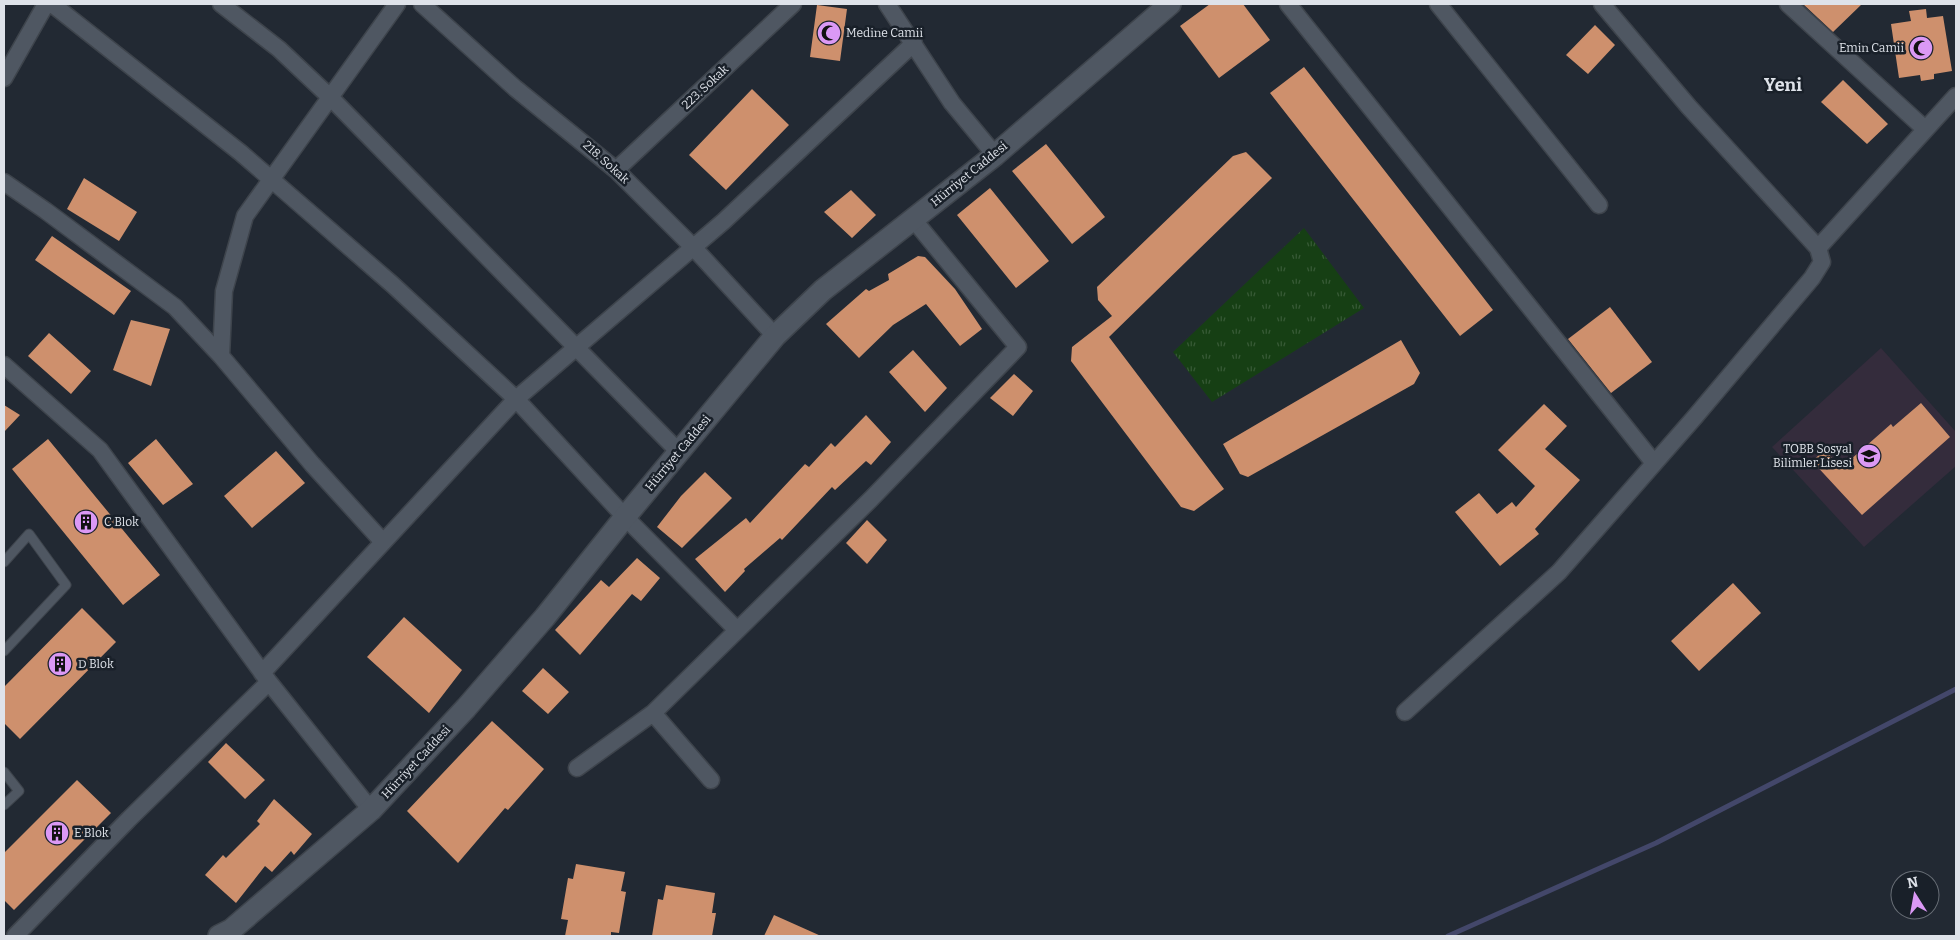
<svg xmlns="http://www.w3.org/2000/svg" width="1960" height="940" font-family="Bitter,serif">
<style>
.education{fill:#342c3c}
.grass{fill:url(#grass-tufts)}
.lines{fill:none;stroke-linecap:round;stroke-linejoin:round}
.stream{stroke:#43476a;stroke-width:5}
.building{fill:#ce906d}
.service-casing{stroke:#3e444c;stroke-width:11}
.minor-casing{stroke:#3e444c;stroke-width:19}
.tertiary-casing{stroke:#3e444c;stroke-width:24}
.service{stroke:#4f5762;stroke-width:9}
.minor{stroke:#4f5762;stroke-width:16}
.tertiary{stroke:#4f5762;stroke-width:21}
.labels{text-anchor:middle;stroke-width:5;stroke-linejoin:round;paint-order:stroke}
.poi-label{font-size:12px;fill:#dee2e9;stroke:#192029;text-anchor:start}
.street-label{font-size:12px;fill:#dee2e9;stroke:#192029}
.district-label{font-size:18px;font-weight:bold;fill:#dee2e9;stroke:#192029}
</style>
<defs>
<pattern id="grass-tufts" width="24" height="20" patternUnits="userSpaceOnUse" patternTransform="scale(1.25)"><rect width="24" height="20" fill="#163f14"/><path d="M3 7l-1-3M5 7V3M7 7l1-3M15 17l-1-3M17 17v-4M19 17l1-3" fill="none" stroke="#375a36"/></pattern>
</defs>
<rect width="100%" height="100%" fill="#222933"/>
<!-- education -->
<path class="education" d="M 1881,348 L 1956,432 L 1956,466 L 1864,547 L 1772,447 Z"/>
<!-- grass -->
<path class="grass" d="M 1304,228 L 1364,308 L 1212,402 L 1173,352 Z"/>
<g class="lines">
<!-- stream -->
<path class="stream" d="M 1448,936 L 1656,843 L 1956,689"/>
</g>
<!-- building -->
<path class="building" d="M 1210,4 L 1243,4 L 1270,40 L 1219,78 L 1180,26 Z
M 1803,4 L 1862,4 L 1833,32 Z
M 817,5 L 847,9 L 840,61 L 810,57 Z
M 1926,9 L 1927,18 L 1943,16 L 1952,71 L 1934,74 L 1934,79 L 1921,81 L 1920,75 L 1899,78 L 1891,24 L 1911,21 L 1909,11 Z
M 1595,25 L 1615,45 L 1588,74 L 1566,55 Z
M 1304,67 L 1493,310 L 1460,336 L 1270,93 Z
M 1843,80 L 1888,124 L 1867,144 L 1821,102 Z
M 752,89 L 789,125 L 726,190 L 689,155 Z
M 1046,144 L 1105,217 L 1072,244 L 1012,171 Z
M 1246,152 L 1272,178 L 1109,337 L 1224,489 L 1194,511 L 1181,507 L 1071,361 L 1072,347 L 1112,316 L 1098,300 L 1097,287 L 1233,156 Z
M 84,178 L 137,212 L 119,241 L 67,209 Z
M 990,188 L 1049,261 L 1016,288 L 957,215 Z
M 851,190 L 876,215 L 852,238 L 824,212 Z
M 52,236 L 131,291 L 114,315 L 35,260 Z
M 918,256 L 925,257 L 955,289 L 982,329 L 960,346 L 926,304 L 893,325 L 859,358 L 826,324 L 866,289 L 869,291 L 889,280 L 888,274 Z
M 1610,307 L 1652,362 L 1611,393 L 1568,339 Z
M 131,320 L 170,329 L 151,386 L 113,370 Z
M 49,333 L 91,371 L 71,394 L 28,356 Z
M 1401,340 L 1420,373 L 1414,384 L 1248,477 L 1240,474 L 1223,444 Z
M 913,350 L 947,388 L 925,412 L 889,372 Z
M 1014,374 L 1033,391 L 1013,416 L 990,398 Z
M 1921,403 L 1950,437 L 1862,515 L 1812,461 L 1825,450 L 1841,468 L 1891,424 L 1893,427 Z
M 1544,404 L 1567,426 L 1545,449 L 1580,480 L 1535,529 L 1539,534 L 1500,566 L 1455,512 L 1479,493 L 1497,514 L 1512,502 L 1516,507 L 1535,486 L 1498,450 Z
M 4,405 L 20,415 L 4,432 Z
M 866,415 L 891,442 L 871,465 L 866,461 L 835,490 L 832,487 L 782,540 L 780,538 L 744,569 L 745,571 L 725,592 L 695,559 L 746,518 L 750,523 L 805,464 L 809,467 L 831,443 L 835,447 Z
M 48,439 L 160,575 L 123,605 L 12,469 Z
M 156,439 L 193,484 L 163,505 L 128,463 Z
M 276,451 L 305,483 L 252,528 L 224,496 Z
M 705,472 L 732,498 L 682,548 L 657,527 L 681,496 Z
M 867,520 L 887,540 L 867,564 L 846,543 Z
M 637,558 L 660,578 L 641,601 L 632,594 L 580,655 L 555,630 L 601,580 L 609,587 Z
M 1733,583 L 1761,613 L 1699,671 L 1671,641 Z
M 82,608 L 116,642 L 20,739 L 4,723 L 4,687 Z
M 404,617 L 462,670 L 429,713 L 367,657 Z
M 543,668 L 569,692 L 548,714 L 522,691 Z
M 492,721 L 544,769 L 508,810 L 505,808 L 458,863 L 407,811 Z
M 226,743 L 265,780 L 245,799 L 208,762 Z
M 77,780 L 111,813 L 14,910 L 4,900 L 4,853 Z
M 274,799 L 312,834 L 294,855 L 291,851 L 272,872 L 265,866 L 236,903 L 205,875 L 223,855 L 226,858 L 260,824 L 257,821 Z
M 576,864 L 625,872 L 621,891 L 626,892 L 619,933 L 611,932 L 611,936 L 565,936 L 568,920 L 561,919 L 568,878 L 573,879 Z
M 666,885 L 715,893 L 712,913 L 716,913 L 712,936 L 652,936 L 658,899 L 663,900 Z
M 774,915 L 821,936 L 764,936 Z"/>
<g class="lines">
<!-- service casing -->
<g class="service-casing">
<path id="service" d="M 4,562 L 29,534 L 66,585 L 4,651
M 4,772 L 19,791 L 4,805"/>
</g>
<!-- minor casing -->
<g class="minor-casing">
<path id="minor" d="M 52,4 L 241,153 L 393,285 L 516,399 L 625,517 L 737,630
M 221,4 L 279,49 L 331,98 L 679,452
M 422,4 L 515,88 L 616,170 L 693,247 L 775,336
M 887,4 L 952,103 L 995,155
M 1288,4 L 1654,463
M 1438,4 L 1599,205
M 1788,4 L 1925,129
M 4,78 L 46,4
M 616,170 L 793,4
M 4,182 L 46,211 L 175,307 L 221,356 L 312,464 L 383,542
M 1818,248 L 1956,96
M 221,356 L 224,291 L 245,216 L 397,4
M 4,365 L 100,450 L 269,682 L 371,810
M 262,673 L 516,399 L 724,221 L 914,43
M 1405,712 L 1559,572 L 1694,418 L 1812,278 L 1822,262 L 1818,248 L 1689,107 L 1602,4
M 653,713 L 711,780
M 577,768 L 653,713 L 871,499 L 1018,347 L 913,219
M 15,936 L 129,819 L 269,682"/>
</g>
<!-- tertiary casing -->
<g class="tertiary-casing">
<path id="tertiary" d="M 219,936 L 231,930 L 371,810 L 466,708 L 545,617 L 625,517 L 775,336 L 823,290 L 995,155 L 1170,4"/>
</g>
<!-- service -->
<use href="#service" class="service"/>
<!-- minor -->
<use href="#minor" class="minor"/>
<!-- tertiary -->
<use href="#tertiary" class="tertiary"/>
</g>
<!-- icons -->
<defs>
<g id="mosque-disc" transform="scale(1.25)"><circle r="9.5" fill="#db99f5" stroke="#192029"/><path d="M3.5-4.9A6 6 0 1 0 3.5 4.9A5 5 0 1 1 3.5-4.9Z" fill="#111"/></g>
<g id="school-disc" transform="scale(1.25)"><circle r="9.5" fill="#db99f5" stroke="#192029"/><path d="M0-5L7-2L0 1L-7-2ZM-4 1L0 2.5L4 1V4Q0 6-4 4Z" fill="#111"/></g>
<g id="building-disc" transform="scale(1.25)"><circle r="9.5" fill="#db99f5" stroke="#192029"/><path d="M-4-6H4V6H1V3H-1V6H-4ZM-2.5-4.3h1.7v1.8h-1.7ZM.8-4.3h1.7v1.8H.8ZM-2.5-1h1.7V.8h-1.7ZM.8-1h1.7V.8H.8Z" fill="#111"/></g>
</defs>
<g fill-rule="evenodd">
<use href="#mosque-disc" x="829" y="33"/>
<use href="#mosque-disc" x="1921" y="48"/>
<use href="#school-disc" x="1869" y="456"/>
<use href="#building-disc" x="86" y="522"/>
<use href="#building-disc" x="60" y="664"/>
<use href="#building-disc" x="57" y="833"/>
</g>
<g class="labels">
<!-- poi labels -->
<g class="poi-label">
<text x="846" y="37">Medine Camii</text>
<text x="1904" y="52" text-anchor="end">Emin Camii</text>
<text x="1852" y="453" text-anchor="end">TOBB Sosyal<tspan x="1852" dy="14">Bilimler Lisesi</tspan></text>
<text x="104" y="526">C Blok</text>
<text x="78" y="668">D Blok</text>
<text x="74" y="837">E Blok</text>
</g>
<!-- street labels -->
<g class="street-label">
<text transform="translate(705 87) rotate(-43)" y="4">223. Sokak</text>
<text transform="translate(606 162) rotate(42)" y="4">218. Sokak</text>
<text transform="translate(969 174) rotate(-39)" y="4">Hürriyet Caddesi</text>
<text transform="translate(678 453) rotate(-50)" y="4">Hürriyet Caddesi</text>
<text transform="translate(416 762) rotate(-47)" y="4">Hürriyet Caddesi</text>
</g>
<!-- district labels -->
<g class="district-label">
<text x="1783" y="91">Yeni</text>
</g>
</g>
<!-- border -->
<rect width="1960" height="940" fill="none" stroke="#dee2e9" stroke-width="10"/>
<!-- north arrow -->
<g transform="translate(1915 895) rotate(349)"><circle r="24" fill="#192029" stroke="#686e76"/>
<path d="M0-4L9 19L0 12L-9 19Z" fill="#db99f5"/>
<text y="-8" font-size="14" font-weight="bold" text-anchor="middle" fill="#dee2e9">N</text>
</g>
</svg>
